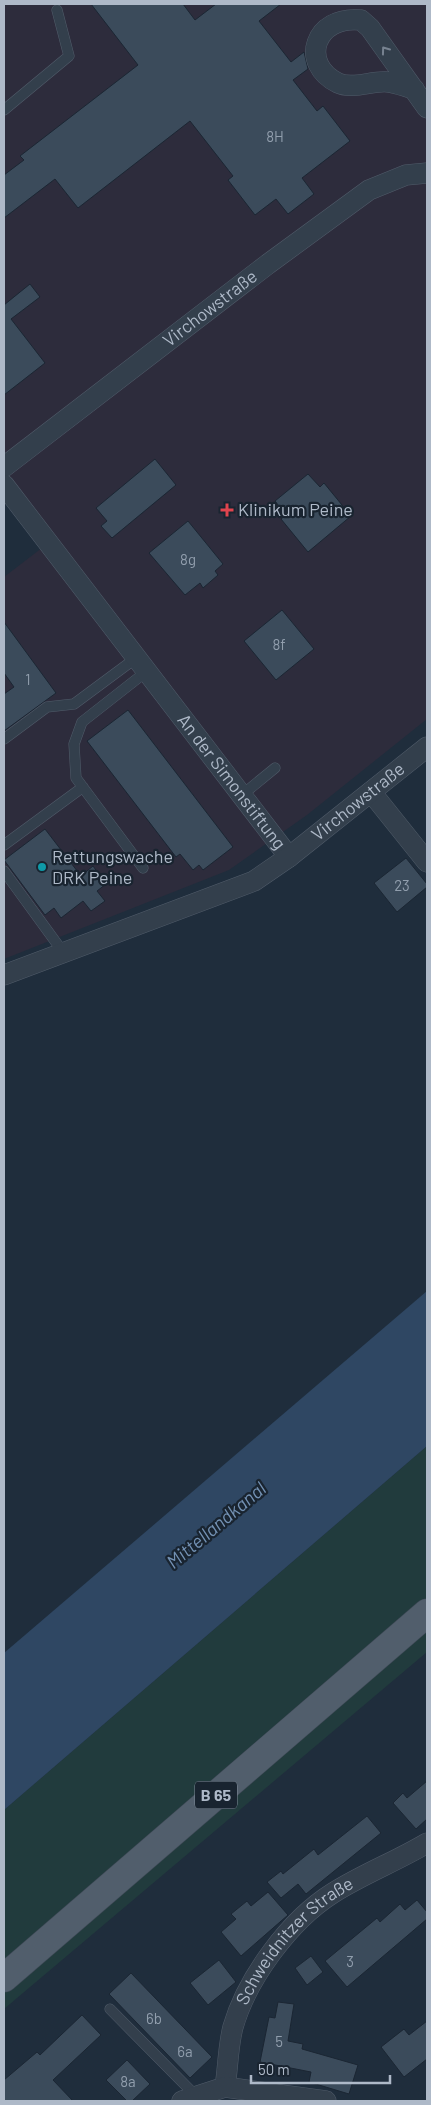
<svg xmlns="http://www.w3.org/2000/svg" width="431" height="2105" font-family="Barlow,sans-serif">
<style>
.medical{fill:#2d2c3c}
.green{fill:#213b3d}
.water{fill:#2f4763}
.building{fill:#3b4b5b;stroke:#1b2633}
.lines{fill:none;stroke-linecap:round;stroke-linejoin:round}
.lane-casing{stroke:#515c6a;stroke-width:11}
.street-casing{stroke:#515c6a;stroke-width:21}
.primary-casing{stroke:#3d4855;stroke-width:29}
.lane{stroke:#333f4c;stroke-width:10}
.street{stroke:#333f4c;stroke-width:20}
.primary{stroke:#515e6c;stroke-width:28}
.oneway{stroke:#778290}
.health-dot{fill:#e0444e;stroke:#192430;stroke-width:2}
.culture-dot{fill:#0f9aa8;stroke:#192430;stroke-width:2}
.labels{text-anchor:middle;stroke-width:4.5;stroke-linejoin:round;paint-order:stroke}
.number-label{font-size:15px;fill:#919ead}
.shield{fill:#192430;stroke:#818c9a;stroke-width:1}
.shield-label{font-size:16px;font-weight:bold;fill:#aeb9c8}
.street-label{font-size:18px;fill:#aeb9c8;stroke:#192430}
.poi-label{font-size:18px;fill:#aeb9c8;stroke:#192430;text-anchor:start}
.water-label{font-size:19px;font-style:italic;fill:#7391b3;stroke:#192430}
</style>
<rect width="100%" height="100%" fill="#1f2d3c"/>
<!-- medical -->
<path class="medical" d="M 4,4 L 427,4 L 427,719 L 307,815 L 229,870 L 4,959 L 4,577 L 51,541 L 4,479 Z"/>
<!-- green -->
<path class="green" d="M 427,1446 L 427,1652 L 4,2009 L 4,1810 Z"/>
<!-- water -->
<path class="water" d="M 427,1291 L 427,1446 L 4,1810 L 4,1653 Z"/>
<!-- building -->
<path class="building" d="M 91,4 L 183,4 L 195,20 L 216,4 L 281,4 L 259,21 L 291,62 L 304,52 L 308,69 L 293,80 L 317,111 L 323,106 L 350,141 L 302,178 L 314,194 L 288,214 L 276,199 L 255,215 L 228,180 L 233,176 L 190,121 L 78,208 L 55,179 L 4,218 L 4,175 L 24,160 L 20,156 L 138,65 Z
M 30,284 L 40,297 L 11,319 L 45,363 L 4,395 L 4,305 Z
M 155,459 L 176,485 L 112,538 L 101,526 L 107,521 L 96,508 Z
M 308,474 L 320,487 L 324,483 L 351,516 L 308,552 L 281,519 L 286,515 L 275,501 Z
M 188,521 L 223,564 L 215,571 L 218,575 L 203,588 L 200,583 L 185,595 L 149,553 Z
M 282,610 L 314,649 L 276,680 L 244,641 Z
M 4,622 L 56,693 L 4,731 L 4,694 L 14,687 L 4,673 Z
M 128,710 L 233,847 L 203,870 L 199,865 L 193,870 L 180,854 L 176,857 L 87,741 Z
M 45,829 L 81,876 L 93,866 L 106,884 L 97,891 L 105,901 L 91,911 L 83,901 L 61,918 L 54,908 L 45,915 L 4,860 Z
M 406,858 L 427,884 L 427,887 L 397,912 L 374,883 Z
M 427,1781 L 427,1819 L 416,1829 L 393,1803 L 403,1793 L 407,1798 Z
M 367,1816 L 381,1833 L 306,1894 L 298,1884 L 281,1898 L 267,1882 L 281,1871 L 283,1874 L 314,1849 L 318,1855 Z
M 268,1892 L 288,1915 L 241,1956 L 221,1932 L 236,1919 L 231,1914 L 247,1901 L 251,1906 Z
M 417,1900 L 427,1912 L 427,1919 L 347,1987 L 325,1961 L 377,1918 L 380,1922 L 400,1904 L 405,1910 Z
M 311,1956 L 323,1972 L 307,1985 L 295,1968 Z
M 219,1960 L 236,1982 L 208,2005 L 190,1983 Z
M 131,1973 L 212,2057 L 190,2078 L 109,1994 Z
M 278,2002 L 294,2004 L 288,2041 L 303,2044 L 302,2049 L 358,2065 L 349,2094 L 309,2082 L 311,2072 L 260,2062 L 269,2017 L 275,2018 Z
M 82,2015 L 101,2035 L 53,2080 L 73,2101 L 4,2101 L 4,2080 L 37,2052 L 40,2055 Z
M 427,2021 L 427,2059 L 404,2077 L 381,2047 L 404,2029 L 409,2035 Z
M 127,2060 L 150,2084 L 132,2101 L 127,2101 L 106,2080 Z"/>
<g class="lines">
<!-- lane casing -->
<g class="lane-casing">
<path id="lane" d="M 4,110 L 69,56 L 57,10
M 4,739 L 47,707 L 74,704 L 136,658
M 242,795 L 275,768
M 4,845 L 83,787
M 143,868 L 76,778 L 74,744 L 82,722 L 147,671
M 4,871 L 63,952
M 110,2009 L 197,2097"/>
</g>
<!-- street casing -->
<g class="street-casing">
<g id="street">
<path d="M 414,89 C 406,87 397,83 388,82 C 373,80 353,90 338,83 C 299,64 314,15 361,20 L 370,28 L 427,108"/>
<path id="s1" d="M 4,467 L 268,264 L 369,190 L 406,175 L 427,173"/>
<path id="s2" d="M 4,485 L 289,857"/>
<path d="M 371,792 L 427,862"/>
<path id="s3" d="M 4,975 L 254,881 L 289,857 L 427,747"/>
<path id="s4" d="M 225,2087 C 228,2068 228,2046 233,2027 C 247,1978 290,1920 333,1893 C 363,1874 397,1861 427,1843"/>
<path d="M 182,2101 L 225,2087 L 326,2101"/>
</g>
</g>
<!-- primary casing -->
<g class="primary-casing">
<path id="primary" d="M 4,1978 L 427,1613"/>
</g>
<!-- lane -->
<use href="#lane" class="lane"/>
<!-- street -->
<use href="#street" class="street"/>
<!-- primary -->
<use href="#primary" class="primary"/>
</g>
<!-- one-way arrows -->
<defs><path id="oneway-chevron" d="M-2-3.5L2.5 0L-2 3.5" fill="none" stroke-width="1.6" stroke-linecap="round" stroke-linejoin="round" transform="scale(1.25)"/></defs>
<use class="oneway" href="#oneway-chevron" transform="translate(385 50) rotate(-126)"/>
<!-- markers -->
<path class="health-dot" d="M224.5 502.5h5v5h5v5h-5v5h-5v-5h-5v-5h5z"/>
<circle class="culture-dot" cx="42" cy="867" r="5"/>
<g class="labels">
<!-- number labels -->
<g class="number-label">
<text x="275" y="142">8H</text>
<text x="188" y="565">8g</text>
<text x="279" y="650">8f</text>
<text x="28" y="685">1</text>
<text x="402" y="891">23</text>
<text x="350" y="1967">3</text>
<text x="154" y="2024">6b</text>
<text x="279" y="2047">5</text>
<text x="185" y="2057">6a</text>
<text x="128" y="2087">8a</text>
</g>
<!-- shield labels -->
<rect class="shield" x="195" y="1781.5" width="42" height="27" rx="4"/>
<g class="shield-label">
<text x="216" y="1801">B 65</text>
</g>
<!-- street labels -->
<g class="street-label">
<text dy="6" stroke="none"><textPath href="#s1" startOffset="260">Virchowstraße</textPath></text>
<text dy="6" stroke="none"><textPath href="#s2" startOffset="374">An der Simonstiftung</textPath></text>
<text dy="6" stroke="none"><textPath href="#s3" startOffset="398">Virchowstraße</textPath></text>
<text dy="6" stroke="none"><textPath href="#s4" startOffset="169">Schweidnitzer Straße</textPath></text>
</g>
<!-- poi labels -->
<g class="poi-label">
<text x="238" y="516">Klinikum Peine</text>
<text x="52" y="863">Rettungswache<tspan x="52" dy="21">DRK Peine</tspan></text>
</g>
<!-- water labels -->
<g class="water-label">
<text transform="translate(216 1525) rotate(-40)" y="7">Mittellandkanal</text>
</g>
</g>
<!-- border -->
<rect width="431" height="2105" fill="none" stroke="#aeb9c8" stroke-width="10"/>
<!-- scale -->
<path d="M251 2075v8h139v-8" fill="none" stroke="#aeb9c8" stroke-width="2.5"/>
<text x="258" y="2075" font-size="15" fill="#aeb9c8" stroke="#192430" stroke-width="4" paint-order="stroke">50 m</text>
</svg>
